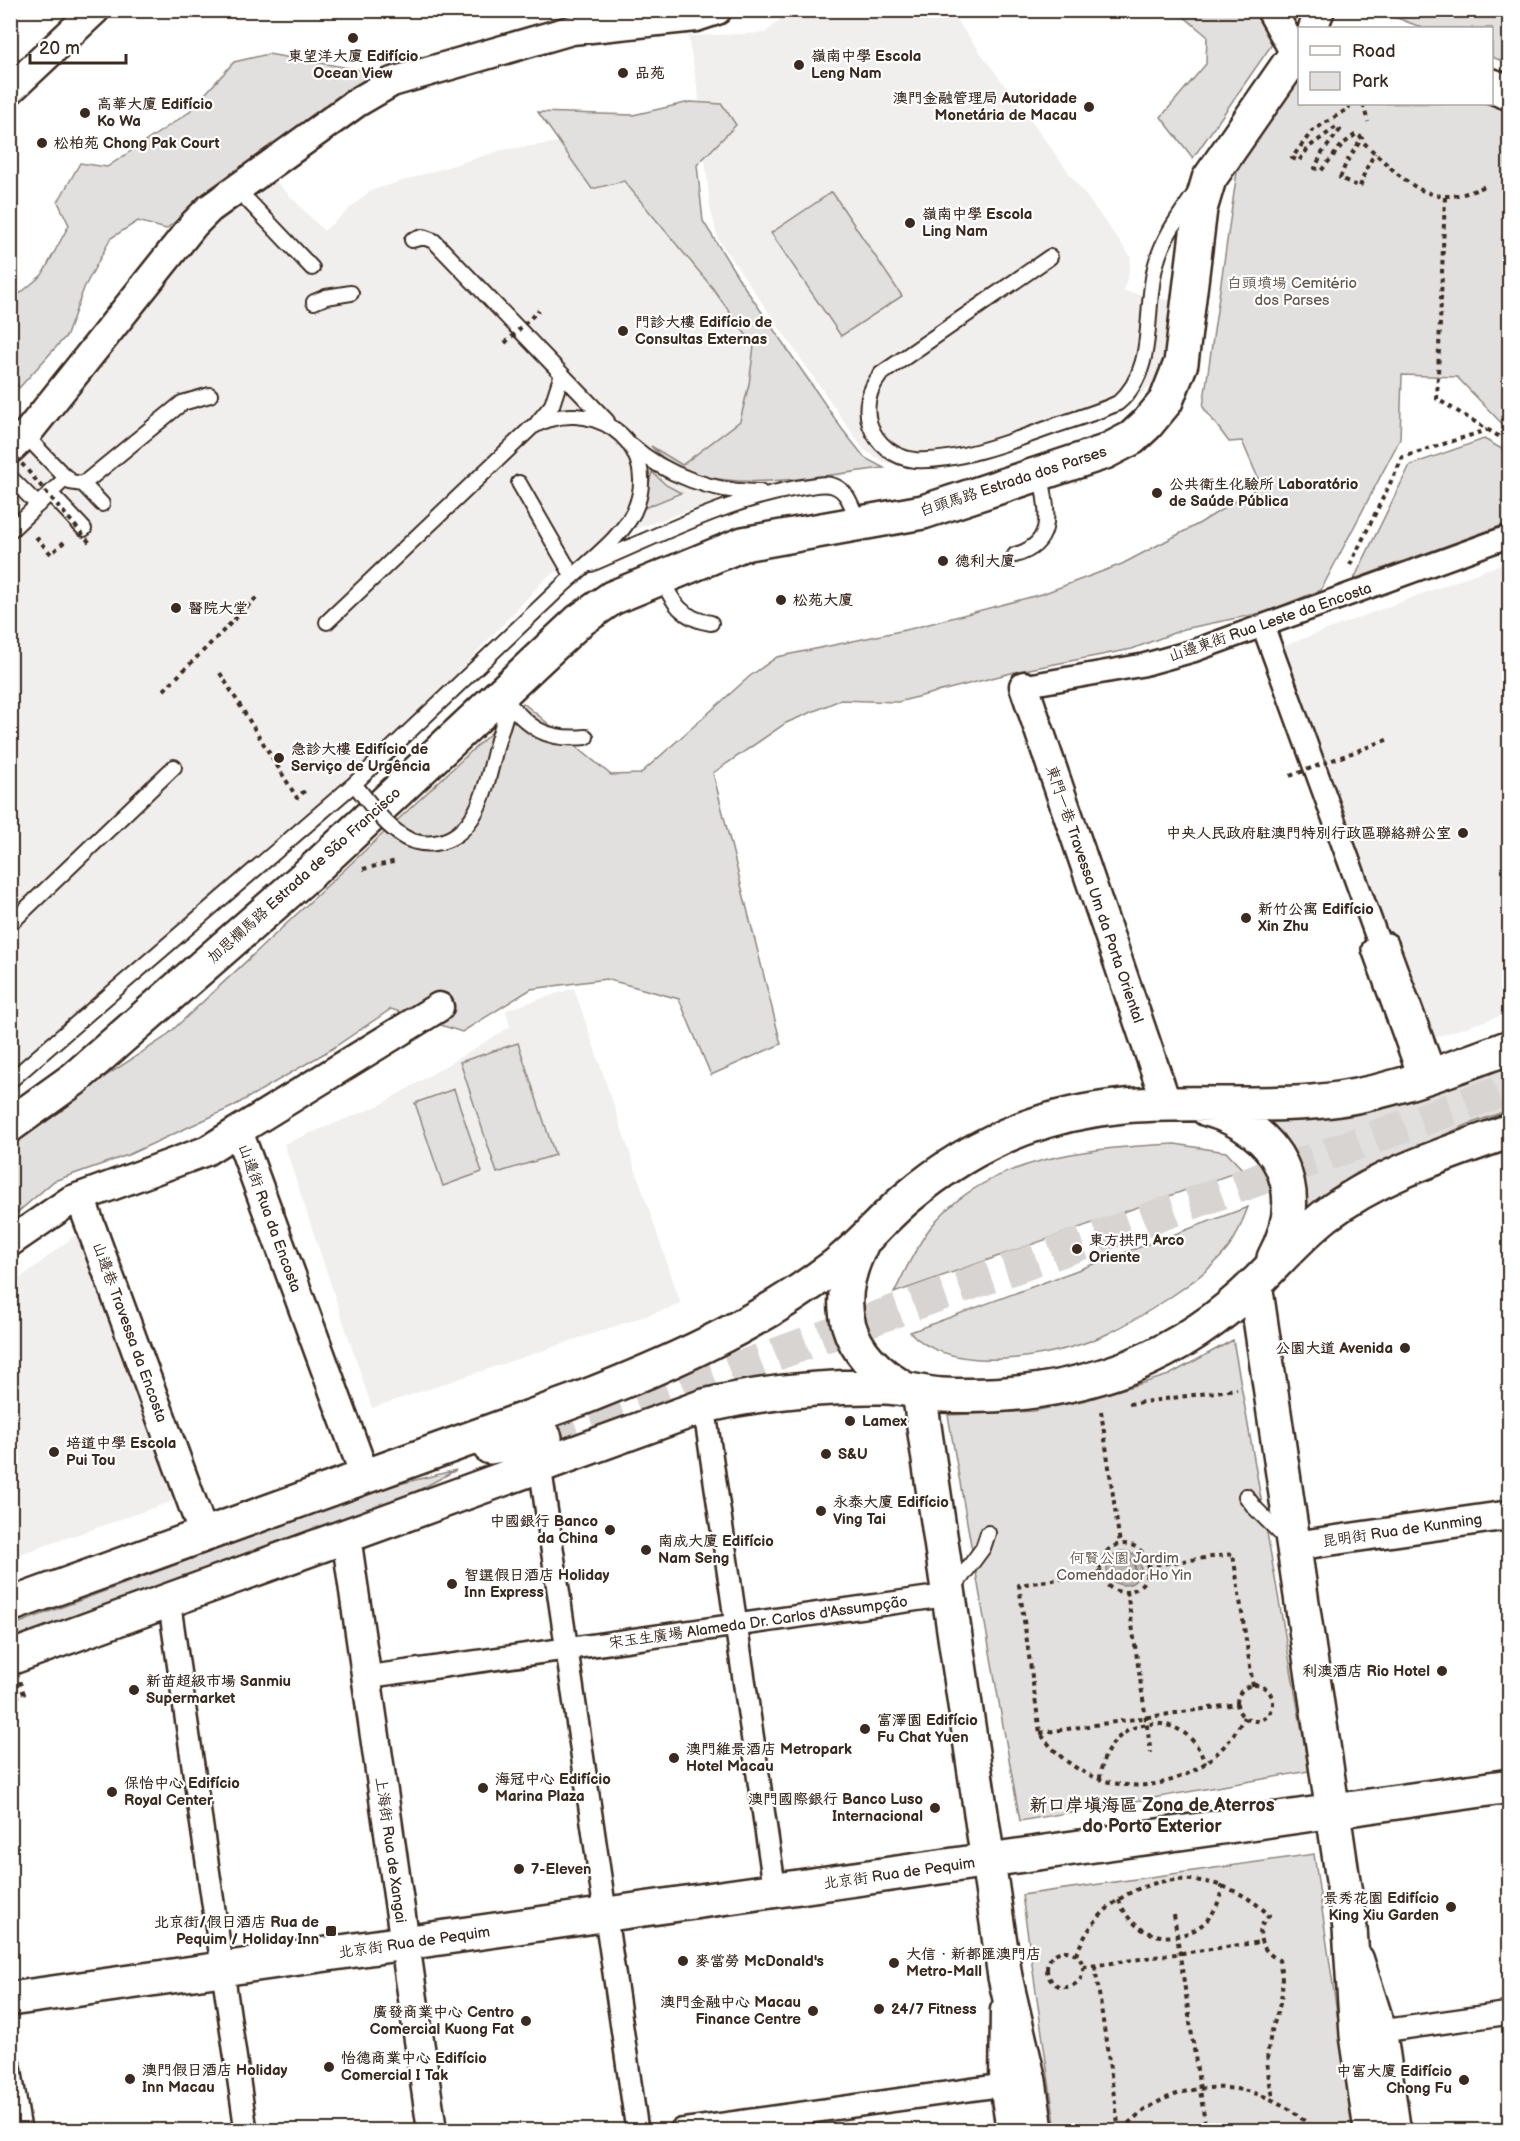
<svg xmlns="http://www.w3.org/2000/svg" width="1520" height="2141" font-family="'Balsamiq Sans','LXGW WenKai TC',sans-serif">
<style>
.built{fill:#f1efee}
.green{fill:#e2e0de;stroke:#8e857e;stroke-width:1.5}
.water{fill:#bcb6b3;stroke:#887e77;stroke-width:1.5}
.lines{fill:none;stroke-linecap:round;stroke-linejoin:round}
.shore{stroke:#6f625a;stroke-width:1.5}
.primary-tunnel{stroke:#d8d4d2;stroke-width:33;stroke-dasharray:33 16;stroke-linecap:butt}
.service-casing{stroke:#3b2a1e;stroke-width:18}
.pedestrian-casing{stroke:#3b2a1e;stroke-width:26}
.minor-casing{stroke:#3b2a1e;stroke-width:33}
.tertiary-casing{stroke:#3b2a1e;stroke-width:38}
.secondary-casing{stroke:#3b2a1e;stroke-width:38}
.primary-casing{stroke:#3b2a1e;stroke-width:38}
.path{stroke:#3b2a1e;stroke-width:4;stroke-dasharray:4.5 4.5;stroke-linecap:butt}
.service{stroke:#fff;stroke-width:14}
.pedestrian{stroke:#fff;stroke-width:21}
.minor{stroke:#fff;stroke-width:28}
.tertiary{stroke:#fff;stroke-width:33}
.secondary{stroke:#fff;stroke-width:33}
.primary{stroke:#fff;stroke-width:33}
.service-bridge-casing{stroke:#3b2a1e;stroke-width:18;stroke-linecap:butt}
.path-bridge{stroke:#3b2a1e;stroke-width:4;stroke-dasharray:4.5 4.5;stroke-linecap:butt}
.service-bridge{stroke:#fff;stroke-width:14}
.poi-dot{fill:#3b2a1e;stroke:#fff;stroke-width:2}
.labels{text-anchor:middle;stroke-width:4.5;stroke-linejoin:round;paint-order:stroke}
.poi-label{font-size:15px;font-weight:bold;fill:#3b2a1e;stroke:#fff;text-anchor:start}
.park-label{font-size:15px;fill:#65584e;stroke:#fff}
.street-label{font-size:15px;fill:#3b2a1e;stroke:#fff}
.quarter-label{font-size:18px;font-weight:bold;fill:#3b2a1e;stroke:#fff}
</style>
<rect width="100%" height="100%" fill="#fff"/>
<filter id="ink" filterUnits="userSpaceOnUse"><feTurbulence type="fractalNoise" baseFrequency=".0167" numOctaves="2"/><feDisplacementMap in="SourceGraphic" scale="12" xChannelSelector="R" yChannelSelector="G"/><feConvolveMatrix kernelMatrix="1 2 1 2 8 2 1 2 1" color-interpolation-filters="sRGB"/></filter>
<g filter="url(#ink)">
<!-- built -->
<path class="built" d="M 790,11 L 950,11 L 1131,257 L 1129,273 L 1123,291 L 1174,301 L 1163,363 L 1155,381 L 1137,398 L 1106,416 L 1011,451 L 902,466 L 884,462 L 864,450 L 718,239 L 710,207 L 698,91 L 688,36 L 765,33 Z
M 686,124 L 690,212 L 713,271 L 813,382 L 857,473 L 687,511 L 615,536 L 546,578 L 403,731 L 305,828 L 11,1073 L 11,460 L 260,165 L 324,231 L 370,191 L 502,150 Z
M 1509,561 L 1509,1013 L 1427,1040 L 1284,646 Z
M 574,988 L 681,1304 L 372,1408 L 284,1144 L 380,1105 L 510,1027 L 506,1010 Z
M 82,1230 L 179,1499 L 18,1555 L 10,1534 L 10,1286 Z"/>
<!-- green -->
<path class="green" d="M 1177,11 L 1257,11 L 1275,40 L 1193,158 L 1161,117 L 1206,64 L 1207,36 Z
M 1379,11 L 1509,11 L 1509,64 L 1492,57 L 1492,28 L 1423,28 Z
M 268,54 L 378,73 L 260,153 L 166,229 L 138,221 L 111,238 L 84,288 L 67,335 L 19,388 L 11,375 L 11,301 L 42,275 L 69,225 L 58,202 L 80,163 L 107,167 L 188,113 L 234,62 Z
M 1299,64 L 1300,104 L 1509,103 L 1509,431 L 1457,377 L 1402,375 L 1400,439 L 1321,590 L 1266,612 L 1184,629 L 1132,649 L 1019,671 L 898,702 L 840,700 L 786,723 L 713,773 L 781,1044 L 711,1075 L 679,999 L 606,979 L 531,989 L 462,1032 L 391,1009 L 330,1050 L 232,1107 L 128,1155 L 54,1181 L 11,1218 L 11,1138 L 164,1038 L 523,703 L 611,775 L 640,774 L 750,676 L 777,657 L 910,629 L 1042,594 L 1122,564 L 1200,523 L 1261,485 L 1242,441 L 1229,442 L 1203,407 L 1237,172 Z
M 690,102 L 722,104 L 736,125 L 697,165 L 703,221 L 741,282 L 842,429 L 865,458 L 884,468 C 816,475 700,504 651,446 L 682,465 L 740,421 L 749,384 L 754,346 L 711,286 L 624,181 L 592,189 L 538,112 L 633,115 Z
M 832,192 L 902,296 L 841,336 L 771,233 Z
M 1484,439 L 1509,453 L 1509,523 L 1354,579 L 1410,465 Z
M 652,472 L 666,485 L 681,493 L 642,509 Z
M 518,1043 L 555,1155 L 497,1173 L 460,1062 Z
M 1509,1061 L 1509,1110 L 1469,1124 L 1357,1173 L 1302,1216 L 1286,1143 L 1265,1119 L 1310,1119 L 1381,1108 Z
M 454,1089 L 482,1172 L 443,1186 L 415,1103 Z
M 1175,1144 L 1226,1152 L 1243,1170 L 894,1293 C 905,1271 915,1248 930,1228 C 985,1157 1092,1147 1175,1144 Z
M 1248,1207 C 1242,1222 1236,1240 1225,1252 C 1202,1280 1139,1319 1105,1335 C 1054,1358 952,1377 910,1332 Z
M 1233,1340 L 1309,1771 L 1020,1821 L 948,1415 L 1034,1411 L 1087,1400 L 1169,1375 Z
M 456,1470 L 380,1511 L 11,1644 L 11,1626 L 379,1489 Z
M 1314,1854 L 1354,2130 L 1056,2130 L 1022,1895 Z"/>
<!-- water -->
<path class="water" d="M1107 1568a17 17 0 1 1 34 0a17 17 0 1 1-34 0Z"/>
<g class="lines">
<!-- shore -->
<path class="shore" d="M1113 1568a11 11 0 1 1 22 0a11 11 0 1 1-22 0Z"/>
<!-- primary-tunnel -->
<path class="primary-tunnel" d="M 545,1438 L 1510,1088"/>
<!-- service casing -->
<g class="service-casing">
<path id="service" d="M 237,189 L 312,268
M 412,240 L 423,237 L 434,241 L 607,421
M 1050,257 L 881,374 C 869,389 864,407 870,425 C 877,445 895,458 915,460 C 957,463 1018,439 1057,425 C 1078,418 1099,412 1118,403 C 1158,369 1143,310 1156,264 C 1163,238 1178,218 1193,196
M 314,302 L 326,297 L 351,293
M 538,422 L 552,405 L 562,374
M 25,435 L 70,482 L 83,484 L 182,403 L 210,395
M 631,445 C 665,475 715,493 760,492
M 10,477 L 38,505
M 519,483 L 572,575
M 83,484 L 102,504
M 50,493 L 84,529
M 10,531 L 67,477
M 1015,555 C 1058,543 1046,508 1041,474
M 591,564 C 660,535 728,499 803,487 C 813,486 824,482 834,486 C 849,491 853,511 859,523
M 661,577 C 672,602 682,619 711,623
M 327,622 L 532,427 C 587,394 659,439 637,504 C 627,535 584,565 560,588
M 500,695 C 530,726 540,741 586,737
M 498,740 L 511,698
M 10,924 L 174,767
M 10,1081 L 92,1010
M 1246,1496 L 1255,1508 L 1287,1540
M 952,1590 L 983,1548 L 988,1533"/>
</g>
<!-- pedestrian casing -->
<g class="pedestrian-casing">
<path id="pedestrian" d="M 1263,626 L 1380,946
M 1024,686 L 1143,665 L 1193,651 L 1510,536
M 1420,1079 L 1373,949 L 1387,944 L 1435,1074
M 704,1406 L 775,1891
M 540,1466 L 637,2130
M 169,1600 L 246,2130
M 366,1677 L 949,1595
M 1382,2031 L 1510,2013
M 10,2067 L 20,2130
M 681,2130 L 1004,2085"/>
</g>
<!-- minor casing -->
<g class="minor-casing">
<path id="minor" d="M 1271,10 L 1295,53
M 1313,28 L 1320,10
M 10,90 L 95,10
M 10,449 L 29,431 L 194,224 L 209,209 L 356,103 L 392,82 L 572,30 L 696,17 L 717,10
M 1024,686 L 1166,1102
M 238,1131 L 439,1007
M 80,1197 L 204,1535
M 10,1242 L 70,1201 L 206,1151 L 238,1131 L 365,1476
M 346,1536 L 432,2130
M 1294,1546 L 1510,1515
M 1359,1959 L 1382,2031 L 1396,2130
M 1005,2010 L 1004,2085 L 1011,2130"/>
</g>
<!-- tertiary casing -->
<g class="tertiary-casing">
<path id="tertiary" d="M 1492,86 L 1510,93
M 10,1125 L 74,1079 L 313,870 L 579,621 L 612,598 L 743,544 L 923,512 L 1105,452 L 1132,438 L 1147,424 L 1166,401 L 1181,363 L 1200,209 L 1209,179 L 1300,48
M 10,1999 L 1510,1786"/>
</g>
<!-- secondary casing -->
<g class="secondary-casing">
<path id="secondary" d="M 1255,1284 L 1350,1928 L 1357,2035 L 1371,2130
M 919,1392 L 1005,1977 L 1029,2081 L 1036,2130"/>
</g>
<!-- primary casing -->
<g class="primary-casing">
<path id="primary" d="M 1207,1109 C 1279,1129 1311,1190 1274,1258
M 861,1245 C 831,1305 845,1353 903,1388
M 490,1447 L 545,1438
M 10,1605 L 577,1400 C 667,1365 754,1327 832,1268 C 860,1247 881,1220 907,1198 C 941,1169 980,1145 1022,1129 C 1125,1090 1207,1110 1312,1102 C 1381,1097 1445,1071 1510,1047
M 10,1658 L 704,1406 C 764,1392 822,1386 884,1387 C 904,1387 922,1394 942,1395 C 1006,1398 1068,1390 1129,1367 C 1176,1348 1221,1318 1257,1282 C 1279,1260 1300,1236 1325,1216 C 1380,1174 1446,1154 1510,1131"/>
</g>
<!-- path -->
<path class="path" d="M 1348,104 L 1349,108 L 1312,131 L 1292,158 L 1299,161 L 1309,147 L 1336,127 L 1340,130 L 1322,153 L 1315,168 L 1321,171 L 1342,145 L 1356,134 L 1362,138 L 1346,163 L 1340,178 L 1360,187 L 1365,171 L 1375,153
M 1363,104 L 1368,122
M 1364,143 C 1403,178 1428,214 1485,186
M 1445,197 L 1437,399 L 1510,443
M 36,537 L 51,554 L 64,542
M 1350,565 L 1403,457 L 1487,430
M 220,673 L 297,798 L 303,792 L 307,796
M 164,690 L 257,597
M 363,869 L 397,861
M 1129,1404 L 1237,1389
M 1101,1411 L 1120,1544
M1100 1568a24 24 0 1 1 48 0a24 24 0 1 1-48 0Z
M 1147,1566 L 1233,1554 L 1253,1686
M 1100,1573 L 1019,1585 L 1040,1733 C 1094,1810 1202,1800 1244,1717
M 1127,1591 L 1151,1753
M1237 1703a18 18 0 1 1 36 0a18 18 0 1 1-36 0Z
M 1040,1733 L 1237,1704
M 1100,1779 C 1103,1715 1187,1702 1205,1764
M 1119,1900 C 1139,1956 1217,1945 1222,1885
M 1174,1915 L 1206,2130
M1047 1969a18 18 0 1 1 36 0a18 18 0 1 1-36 0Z
M 1076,1955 C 1108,1872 1208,1856 1269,1915 C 1253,1931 1260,1951 1279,1960 C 1288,2001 1276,2007 1269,2044 C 1265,2063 1269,2081 1274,2100
M 1095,1966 L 1119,2130
M 1083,1967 L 1261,1942
M 1122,2130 C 1174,2073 1261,2074 1314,2130"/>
<!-- service -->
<use href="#service" class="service"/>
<!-- pedestrian -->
<use href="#pedestrian" class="pedestrian"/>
<!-- minor -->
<use href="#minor" class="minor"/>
<!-- tertiary -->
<use href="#tertiary" class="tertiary"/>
<!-- secondary -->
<use href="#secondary" class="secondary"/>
<!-- primary -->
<use href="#primary" class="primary"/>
<!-- service-bridge casing -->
<g class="service-bridge-casing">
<path id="service-bridge" d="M 354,784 C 367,799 380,820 397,832 C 407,841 422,845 435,843 C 481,837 488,775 498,740
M 92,1010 L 354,784 L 560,588"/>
</g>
<!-- path-bridge -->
<path class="path-bridge" d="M 505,343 L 539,310
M 10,450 L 90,543
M 1290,776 L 1389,739
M 10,1656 L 24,1694 L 10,1699"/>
<!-- service-bridge -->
<use href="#service-bridge" class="service-bridge"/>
</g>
</g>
<!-- markers -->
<g class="poi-dot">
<circle cx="353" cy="38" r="6"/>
<circle cx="799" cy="65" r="6"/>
<circle cx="623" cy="73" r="6"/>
<circle cx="1089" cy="107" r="6"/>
<circle cx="85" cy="113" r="6"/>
<circle cx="42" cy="143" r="6"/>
<circle cx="910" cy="223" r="6"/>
<circle cx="623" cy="331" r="6"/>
<circle cx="1157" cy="493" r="6"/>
<circle cx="943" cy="561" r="6"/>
<circle cx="781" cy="600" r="6"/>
<circle cx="176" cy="608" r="6"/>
<circle cx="279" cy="758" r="6"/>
<circle cx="1463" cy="833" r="6"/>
<circle cx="1246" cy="918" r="6"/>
<circle cx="1077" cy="1249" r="6"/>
<circle cx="1405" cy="1348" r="6"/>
<circle cx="850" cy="1421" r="6"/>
<circle cx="54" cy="1452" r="6"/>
<circle cx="826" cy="1454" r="6"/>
<circle cx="821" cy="1511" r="6"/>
<circle cx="610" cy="1530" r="6"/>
<circle cx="646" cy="1550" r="6"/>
<circle cx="452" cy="1584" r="6"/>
<circle cx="1442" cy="1671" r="6"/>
<circle cx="134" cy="1690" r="6"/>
<circle cx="865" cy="1729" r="6"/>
<circle cx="674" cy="1758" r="6"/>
<circle cx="483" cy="1788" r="6"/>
<circle cx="112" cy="1792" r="6"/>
<circle cx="935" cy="1808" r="6"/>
<circle cx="519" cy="1869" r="6"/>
<circle cx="1451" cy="1907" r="6"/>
<rect x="325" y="1925" width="12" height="12" rx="3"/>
<circle cx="683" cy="1961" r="6"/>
<circle cx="894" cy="1963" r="6"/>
<circle cx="879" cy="2009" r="6"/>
<circle cx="813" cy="2011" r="6"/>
<circle cx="526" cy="2021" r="6"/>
<circle cx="329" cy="2067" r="6"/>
<circle cx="130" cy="2079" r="6"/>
<circle cx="1464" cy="2080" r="6"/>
</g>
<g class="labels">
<!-- poi labels -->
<g class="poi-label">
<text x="353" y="61" text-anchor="middle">東望洋大廈 Edifício<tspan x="353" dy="17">Ocean View</tspan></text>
<text x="811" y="61">嶺南中學 Escola<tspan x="811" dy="17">Leng Nam</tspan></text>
<text x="635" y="78">品苑</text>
<text x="1077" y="103" text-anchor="end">澳門金融管理局 Autoridade<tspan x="1077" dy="17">Monetária de Macau</tspan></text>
<text x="97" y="109">高華大廈 Edifício<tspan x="97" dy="17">Ko Wa</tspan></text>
<text x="54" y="148">松柏苑 Chong Pak Court</text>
<text x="922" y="219">嶺南中學 Escola<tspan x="922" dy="17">Ling Nam</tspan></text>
<text x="635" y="327">門診大樓 Edifício de<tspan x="635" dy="17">Consultas Externas</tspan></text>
<text x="1169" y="489">公共衛生化驗所 Laboratório<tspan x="1169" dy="17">de Saúde Pública</tspan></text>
<text x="955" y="566">德利大廈</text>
<text x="793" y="605">松苑大廈</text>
<text x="188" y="613">醫院大堂</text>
<text x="291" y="754">急診大樓 Edifício de<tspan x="291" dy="17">Serviço de Urgência</tspan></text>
<text x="1451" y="838" text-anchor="end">中央人民政府駐澳門特別行政區聯絡辦公室</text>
<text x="1258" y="914">新竹公寓 Edifício<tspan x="1258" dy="17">Xin Zhu</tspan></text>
<text x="1089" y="1245">東方拱門 Arco<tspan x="1089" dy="17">Oriente</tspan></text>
<text x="1393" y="1353" text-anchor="end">公園大道 Avenida</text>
<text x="862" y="1426">Lamex</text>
<text x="66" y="1448">培道中學 Escola<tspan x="66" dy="17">Pui Tou</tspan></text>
<text x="838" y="1459">S&amp;U</text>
<text x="833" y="1507">永泰大廈 Edifício<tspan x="833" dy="17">Ving Tai</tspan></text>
<text x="598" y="1526" text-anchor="end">中國銀行 Banco<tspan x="598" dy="17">da China</tspan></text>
<text x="658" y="1546">南成大廈 Edifício<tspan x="658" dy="17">Nam Seng</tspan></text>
<text x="464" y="1580">智選假日酒店 Holiday<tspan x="464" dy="17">Inn Express</tspan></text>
<text x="1430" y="1676" text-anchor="end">利澳酒店 Rio Hotel</text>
<text x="146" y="1686">新苗超級市場 Sanmiu<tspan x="146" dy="17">Supermarket</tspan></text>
<text x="877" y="1725">富澤園 Edifício<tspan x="877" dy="17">Fu Chat Yuen</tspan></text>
<text x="686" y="1754">澳門維景酒店 Metropark<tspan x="686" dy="17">Hotel Macau</tspan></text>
<text x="495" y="1784">海冠中心 Edifício<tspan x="495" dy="17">Marina Plaza</tspan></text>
<text x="124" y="1788">保怡中心 Edifício<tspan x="124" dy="17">Royal Center</tspan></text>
<text x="923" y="1804" text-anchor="end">澳門國際銀行 Banco Luso<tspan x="923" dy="17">Internacional</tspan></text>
<text x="531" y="1874">7-Eleven</text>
<text x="1439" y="1903" text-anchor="end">景秀花園 Edifício<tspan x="1439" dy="17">King Xiu Garden</tspan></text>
<text x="319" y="1927" text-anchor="end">北京街/假日酒店 Rua de<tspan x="319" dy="17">Pequim / Holiday Inn</tspan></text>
<text x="906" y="1959">大信．新都匯澳門店<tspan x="906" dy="17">Metro-Mall</tspan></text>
<text x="695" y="1966">麥當勞 McDonald's</text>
<text x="801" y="2007" text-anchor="end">澳門金融中心 Macau<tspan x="801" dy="17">Finance Centre</tspan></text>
<text x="891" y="2014">24/7 Fitness</text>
<text x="514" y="2017" text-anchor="end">廣發商業中心 Centro<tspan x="514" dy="17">Comercial Kuong Fat</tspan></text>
<text x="341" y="2063">怡德商業中心 Edifício<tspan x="341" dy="17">Comercial I Tak</tspan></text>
<text x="142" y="2075">澳門假日酒店 Holiday<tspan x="142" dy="17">Inn Macau</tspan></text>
<text x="1452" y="2076" text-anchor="end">中富大廈 Edifício<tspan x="1452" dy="17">Chong Fu</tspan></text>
</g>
<!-- park labels -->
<g class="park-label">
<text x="1292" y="288">白頭墳場 Cemitério<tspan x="1292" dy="17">dos Parses</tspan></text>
<text x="1124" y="1563">何賢公園 Jardim<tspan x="1124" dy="17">Comendador Ho Yin</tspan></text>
</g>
<!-- street labels -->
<g class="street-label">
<text transform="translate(1013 481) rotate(-18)" y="5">白頭馬路 Estrada dos Parses</text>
<text transform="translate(1270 622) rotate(-19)" y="5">山邊東街 Rua Leste da Encosta</text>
<text transform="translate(304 875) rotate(-42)" y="5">加思欄馬路 Estrada de São Francisco</text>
<text transform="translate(1095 894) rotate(71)" y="5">東門一巷 Travessa Um da Porta Oriental</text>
<text transform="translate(270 1218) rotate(70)" y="5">山邊街 Rua da Encosta</text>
<text transform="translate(130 1332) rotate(70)" y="5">山邊巷 Travessa da Encosta</text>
<text transform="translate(1402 1530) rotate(-8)" y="5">昆明街 Rua de Kunming</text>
<text transform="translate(758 1622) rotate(-8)" y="5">宋玉生廣場 Alameda Dr. Carlos d'Assumpção</text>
<text transform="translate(391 1850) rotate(82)" y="5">上海街 Rua de Xangai</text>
<text transform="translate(899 1873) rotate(-8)" y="5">北京街 Rua de Pequim</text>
<text transform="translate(414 1942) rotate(-8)" y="5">北京街 Rua de Pequim</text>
</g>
<!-- quarter labels -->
<g class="quarter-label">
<text x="1152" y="1811">新口岸填海區 Zona de Aterros<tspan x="1152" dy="21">do Porto Exterior</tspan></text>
</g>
</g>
<!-- margin -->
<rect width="1520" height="2141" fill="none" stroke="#fff" stroke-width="36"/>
<rect x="18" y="18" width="1484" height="2105" fill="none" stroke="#3b2a1e" stroke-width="2" filter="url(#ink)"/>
<!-- legend -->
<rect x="1298" y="27" width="195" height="78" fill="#ffffff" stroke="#b1aaa5" stroke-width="1.5"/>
<rect x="1310" y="46" width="30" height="9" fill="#ffffff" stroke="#b1aaa5" stroke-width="1.5"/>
<text x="1352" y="57" font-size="18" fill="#3b2a1e">Road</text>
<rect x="1310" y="72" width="30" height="18" fill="#e2e0de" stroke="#b1aaa5" stroke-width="1.5"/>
<text x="1352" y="87" font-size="18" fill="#3b2a1e">Park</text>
<!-- scale -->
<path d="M30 54v9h96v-9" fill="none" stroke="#3b2a1e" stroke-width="3"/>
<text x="39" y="54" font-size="18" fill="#3b2a1e" stroke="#ffffff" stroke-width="4.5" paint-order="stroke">20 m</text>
</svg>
